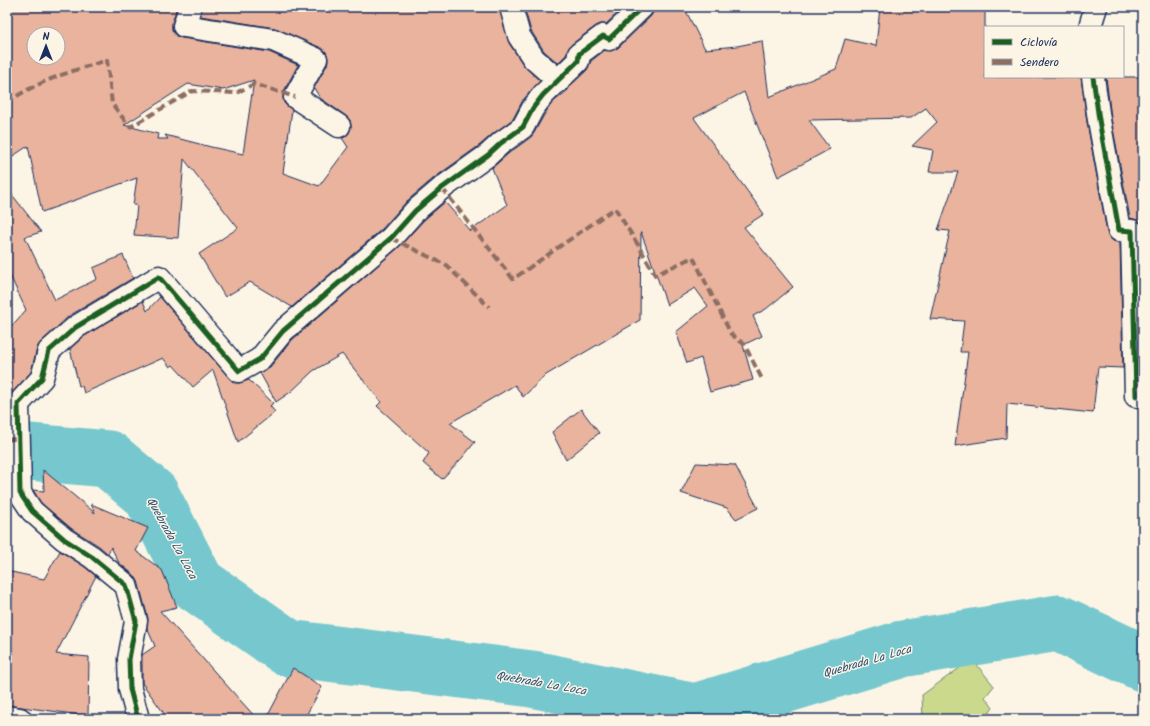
<svg xmlns="http://www.w3.org/2000/svg" width="1150" height="726" font-family="Kalam,sans-serif">
<style>
.green{fill:#cbd98d;stroke:#738476}
.lines{fill:none;stroke-linecap:round;stroke-linejoin:round}
.river{stroke:#77c8ce;stroke-width:57}
.building{fill:#e9b39d;stroke:#1b2f5e;fill-rule:evenodd}
.minor-casing{stroke:#1b2f5e;stroke-width:25}
.minor{stroke:#fcf5e5;stroke-width:22}
.quiet{stroke:#8d6e63;stroke-width:4;stroke-dasharray:8 4;stroke-linecap:butt}
.cycleway-casing{stroke:#fcf5e5;stroke-width:8}
.cycleway{stroke:#1b5e20;stroke-width:5}
.labels{text-anchor:middle;stroke-width:3;stroke-linejoin:round;paint-order:stroke}
.water-label{font-size:12px;font-style:italic;fill:#32557a;stroke:#fcf5e5}
</style>
<rect width="100%" height="100%" fill="#fcf5e5"/>
<filter id="ink" filterUnits="userSpaceOnUse"><feTurbulence type="fractalNoise" baseFrequency=".025" numOctaves="2"/><feDisplacementMap in="SourceGraphic" scale="8" xChannelSelector="R" yChannelSelector="G"/><feConvolveMatrix kernelMatrix="1 2 1 2 8 2 1 2 1" color-interpolation-filters="sRGB"/></filter>
<g filter="url(#ink)">
<!-- green -->
<path class="green" d="M 972,659 L 994,686 L 985,697 L 993,708 L 985,719 L 923,719 L 922,695 Z"/>
<g class="lines">
<!-- river -->
<path class="river" d="M 7,450 L 108,459 L 151,495 L 197,584 L 288,648 L 532,679 L 695,712 L 902,649 L 1058,623 L 1143,663"/>
</g>
<!-- building -->
<path class="building" d="M 7,7 L 177,7 L 172,23 L 172,30 L 176,36 L 182,38 L 269,52 L 298,65 L 284,91 L 283,97 L 284,103 L 292,110 L 283,173 L 319,186 L 348,147 L 342,138 L 345,137 L 349,133 L 351,126 L 350,120 L 346,116 L 320,98 L 314,88 L 327,65 L 328,59 L 326,52 L 321,48 L 275,28 L 200,16 L 202,7 L 499,7 L 509,43 L 524,66 L 540,81 L 523,100 L 513,119 L 494,133 L 480,145 L 434,178 L 407,201 L 382,229 L 292,307 L 250,282 L 225,297 L 199,254 L 238,228 L 184,159 L 178,238 L 134,235 L 137,205 L 133,205 L 137,178 L 42,212 L 28,146 L 7,160 ZM 34,34 L 58,34 L 58,58 L 34,58 ZM 254,80 L 243,154 L 211,147 L 165,135 L 168,139 L 157,139 L 158,134 L 124,125 L 188,84 L 223,90 Z
M 524,7 L 624,7 L 606,24 L 601,24 L 596,26 L 572,44 L 567,52 L 566,55 L 558,63 L 544,51 L 531,31 Z
M 654,7 L 684,7 L 705,49 L 737,46 L 762,41 L 769,97 L 836,69 L 845,39 L 876,46 L 880,7 L 985,7 L 985,77 L 1081,77 L 1087,122 L 1107,232 L 1109,237 L 1113,241 L 1120,243 L 1123,368 L 1098,367 L 1093,413 L 1007,404 L 1006,438 L 955,446 L 968,352 L 960,352 L 964,321 L 930,319 L 950,231 L 938,230 L 958,172 L 929,172 L 933,150 L 912,146 L 937,122 L 926,108 L 911,118 L 809,120 L 830,149 L 778,177 L 744,92 L 694,118 L 764,214 L 744,227 L 793,287 L 766,309 L 753,316 L 762,336 L 743,345 L 753,380 L 710,392 L 701,358 L 687,363 L 676,332 L 708,306 L 695,288 L 667,305 L 641,232 L 640,320 L 546,375 L 523,397 L 515,385 L 450,423 L 475,442 L 463,457 L 442,479 L 423,463 L 429,453 L 377,406 L 381,402 L 342,354 L 313,371 L 292,391 L 276,402 L 260,373 L 270,367 L 292,340 L 399,247 L 424,220 L 445,202 L 470,231 L 507,205 L 492,168 L 509,153 L 531,137 L 534,133 L 544,115 L 552,103 L 568,90 L 570,86 L 587,70 L 591,61 L 605,50 L 611,51 L 618,48 L 651,16 L 654,11 Z
M 1106,77 L 1143,77 L 1143,225 L 1138,220 L 1130,218 L 1111,118 Z
M 7,188 L 41,232 L 25,237 L 55,300 L 97,279 L 93,268 L 123,255 L 133,278 L 69,316 L 41,342 L 37,348 L 31,372 L 9,396 L 7,399 L 7,331 L 26,310 L 7,269 Z
M 160,297 L 230,379 L 234,383 L 239,383 L 249,380 L 273,403 L 270,406 L 275,412 L 238,442 L 213,370 L 193,387 L 173,365 L 170,367 L 163,358 L 84,393 L 82,386 L 79,386 L 70,349 L 83,337 L 143,301 L 147,311 Z
M 581,409 L 599,433 L 566,460 L 552,432 Z
M 696,463 L 735,465 L 758,508 L 736,519 L 727,508 L 681,493 Z
M 43,470 L 95,513 L 91,504 L 148,528 L 136,551 L 162,570 L 177,607 L 160,611 L 257,719 L 168,719 L 142,683 L 142,655 L 155,646 L 147,628 L 148,618 L 138,581 L 134,575 L 119,563 L 111,547 L 108,554 L 99,546 L 72,529 L 41,503 L 33,490 L 44,491 Z
M 60,551 L 85,567 L 96,576 L 56,654 L 89,657 L 88,716 L 7,705 L 7,571 L 44,579 Z
M 293,668 L 322,687 L 304,719 L 266,719 Z"/>
<g class="lines">
<!-- minor casing -->
<g class="minor-casing">
<path id="minor" d="M 190,7 L 184,26 L 273,40 L 316,59 L 295,97 L 339,126
M 511,7 L 519,36 L 534,59 L 559,81
M 1091,27 L 1091,23 L 1096,7
M 1093,77 L 1099,120 L 1119,230 L 1132,231 L 1136,396
M 7,717 L 20,719
M 138,719 L 130,689 L 129,659 L 136,621 L 126,585 L 92,557 L 64,539 L 32,511 L 20,493 L 18,404 L 42,378 L 49,351 L 76,327 L 159,277 L 239,371 L 260,359 L 283,331 L 391,238 L 415,211 L 442,188 L 488,155 L 501,143 L 523,127 L 533,108 L 543,95 L 578,61 L 579,54 L 603,36 L 609,39 L 642,7"/>
</g>
<!-- minor -->
<use href="#minor" class="minor"/>
<!-- quiet -->
<path class="quiet" d="M 7,103 C 36,81 73,71 107,60 L 112,104 L 130,127 L 192,91 L 236,93 L 254,84 L 295,97
M 442,188 L 513,279 L 615,208 L 640,248 L 655,275 L 693,257 L 731,334 L 744,344 L 762,379
M 391,238 L 446,265 L 489,307
M 7,440 L 19,438"/>
<!-- cycleway casing -->
<g class="cycleway-casing">
<path id="cycleway" d="M 1093,77 L 1099,120 L 1119,230 L 1132,231 L 1136,396
M 138,719 L 130,689 L 129,659 L 136,621 L 126,585 L 92,557 L 64,539 L 32,511 L 20,493 L 18,404 L 42,378 L 49,351 L 76,327 L 159,277 L 239,371 L 260,359 L 283,331 L 391,238 L 415,211 L 442,188 L 488,155 L 501,143 L 523,127 L 533,108 L 543,95 L 578,61 L 579,54 L 603,36 L 609,39 L 642,7"/>
</g>
<!-- cycleway -->
<use href="#cycleway" class="cycleway"/>
</g>
</g>
<g class="labels">
<!-- water labels -->
<g class="water-label">
<text transform="translate(172 538) rotate(61)" y="4">Quebrada La Loca</text>
<text transform="translate(867 661) rotate(-16)" y="4">Quebrada La Loca</text>
<text transform="translate(541 683) rotate(10)" y="4">Quebrada La Loca</text>
</g>
</g>
<!-- margin -->
<rect width="1150" height="726" fill="none" stroke="#fcf5e5" stroke-width="24"/>
<rect x="12" y="12" width="1126" height="702" fill="none" stroke="#1b2f5e" stroke-width="1.5" filter="url(#ink)"/>
<!-- legend -->
<rect x="984" y="26" width="140" height="52" fill="#fcf5e5" stroke="#a2a6af"/>
<rect x="992" y="39" width="20" height="6" fill="#1b5e20" stroke="#a2a6af"/>
<text x="1020" y="46" font-size="12" fill="#1b2f5e">Ciclovía</text>
<rect x="992" y="59" width="20" height="6" fill="#8d6e63" stroke="#a2a6af"/>
<text x="1020" y="66" font-size="12" fill="#1b2f5e">Sendero</text>
<!-- north arrow -->
<g transform="translate(46 46)"><circle r="19" fill="#fcf5e5" stroke="#a2a6af"/>
<path d="M0-3L7 15L0 10L-7 15Z" fill="#1b2f5e"/>
<text y="-6" font-size="11" font-weight="bold" text-anchor="middle" fill="#1b2f5e">N</text>
</g>
</svg>
